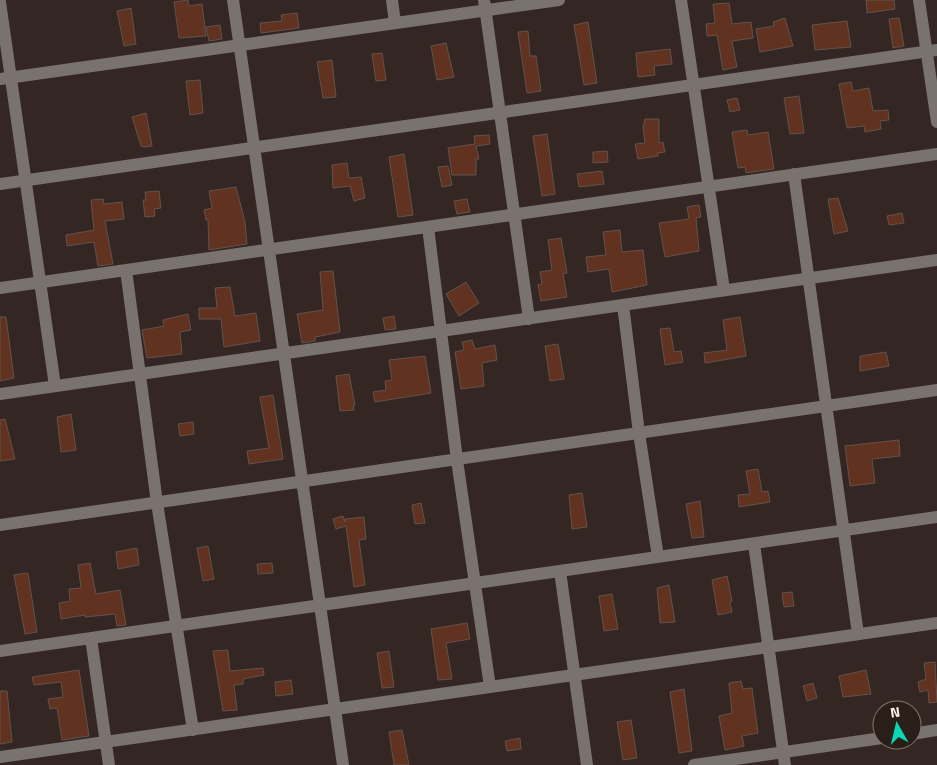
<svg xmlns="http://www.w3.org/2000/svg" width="937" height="765" font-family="'Titillium Web',sans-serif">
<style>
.building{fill:#623221;stroke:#61524c}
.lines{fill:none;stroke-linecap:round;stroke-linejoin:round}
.minor{stroke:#79726f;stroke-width:12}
</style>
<rect width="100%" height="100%" fill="#342723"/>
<!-- building -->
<path class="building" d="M 188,0 L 189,6 L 202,4 L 206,36 L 179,38 L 174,2 Z
M 866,0 L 894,0 L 895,9 L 867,13 Z
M 729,3 L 732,24 L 751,22 L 753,38 L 732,41 L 737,67 L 723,70 L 717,35 L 707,36 L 706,24 L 715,23 L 713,4 Z
M 131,8 L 136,44 L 124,46 L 117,11 Z
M 297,13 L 299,28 L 261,33 L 260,23 L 282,21 L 281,15 Z
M 785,18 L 793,46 L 760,52 L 756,29 L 774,26 L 773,22 Z
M 899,18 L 904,46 L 893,48 L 889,19 Z
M 847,21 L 851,47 L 815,50 L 812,25 Z
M 588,22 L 597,83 L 584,85 L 574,25 Z
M 220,25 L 222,39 L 209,41 L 206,27 Z
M 528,31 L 530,56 L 536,56 L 541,91 L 527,93 L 518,32 Z
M 446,43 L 454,77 L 437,80 L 431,46 Z
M 670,49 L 672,64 L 654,66 L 655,75 L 638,77 L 636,53 Z
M 382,53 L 386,80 L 376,81 L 372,54 Z
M 332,60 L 336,97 L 323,98 L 317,62 Z
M 200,80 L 203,113 L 190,115 L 186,81 Z
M 851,82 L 853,91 L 869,88 L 873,111 L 888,110 L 889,120 L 880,121 L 881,129 L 865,132 L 864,126 L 847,128 L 839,84 Z
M 799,96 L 804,133 L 790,134 L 784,98 Z
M 737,98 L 740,110 L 730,112 L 727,100 Z
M 146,113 L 152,146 L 145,147 L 141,146 L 132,117 Z
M 645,119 L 659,119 L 659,143 L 663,142 L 665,152 L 658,153 L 658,156 L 638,159 L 635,144 L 645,143 L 643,127 Z
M 747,130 L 748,135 L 768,132 L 774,169 L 746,173 L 745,167 L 738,168 L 732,132 Z
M 547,134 L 555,194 L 542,196 L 533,136 Z
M 489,135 L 490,144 L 476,146 L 479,159 L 476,159 L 476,175 L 452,175 L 448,148 L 475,144 L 474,136 Z
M 607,151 L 608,162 L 593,163 L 593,152 Z
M 404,154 L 413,215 L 398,217 L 389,157 Z
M 347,163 L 349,178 L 361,177 L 365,198 L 354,201 L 350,186 L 333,188 L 332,165 Z
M 448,166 L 452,185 L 442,187 L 438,167 Z
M 602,171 L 604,184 L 579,187 L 577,174 Z
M 236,187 L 245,222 L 247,244 L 209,250 L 208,219 L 206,220 L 204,210 L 212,208 L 209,191 Z
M 159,191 L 161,208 L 154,209 L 155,216 L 145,217 L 143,200 L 146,200 L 145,192 Z
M 838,198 L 848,231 L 834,234 L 828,199 Z
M 103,199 L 104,204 L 122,202 L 124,219 L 105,221 L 113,264 L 98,266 L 94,242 L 67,246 L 66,235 L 94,230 L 91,200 Z
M 467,199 L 470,212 L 457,214 L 454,201 Z
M 699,205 L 701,217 L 696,218 L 699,251 L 665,257 L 659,223 L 689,219 L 687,207 Z
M 902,213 L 904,223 L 889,225 L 887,216 Z
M 620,230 L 622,252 L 643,250 L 647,285 L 612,292 L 609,269 L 588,272 L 586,257 L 606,255 L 603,232 Z
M 561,238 L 567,273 L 563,274 L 567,297 L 541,301 L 538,285 L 542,284 L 540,272 L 552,270 L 548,240 Z
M 333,271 L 340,332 L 315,337 L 315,341 L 302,343 L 297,314 L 323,310 L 320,272 Z
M 466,282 L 479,303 L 459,316 L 446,294 Z
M 230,287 L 235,316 L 256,313 L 260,341 L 224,347 L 221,319 L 199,319 L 199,308 L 217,308 L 215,288 Z
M 188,314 L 191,330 L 180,332 L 182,354 L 147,358 L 142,330 L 164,326 L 163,320 Z
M 394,316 L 396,329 L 385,330 L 383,318 Z
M 0,317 L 6,317 L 14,378 L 0,381 Z
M 740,317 L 746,356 L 705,363 L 704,353 L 727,350 L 723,320 Z
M 670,328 L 674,352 L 681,351 L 683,362 L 665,365 L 660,329 Z
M 472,340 L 475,349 L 495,345 L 497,360 L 482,363 L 484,386 L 461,389 L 455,352 L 464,350 L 462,342 Z
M 558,344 L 564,379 L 550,381 L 545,346 Z
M 886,352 L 889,366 L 860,371 L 860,356 Z
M 425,356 L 431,393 L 375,402 L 373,392 L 386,390 L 385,381 L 392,380 L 389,360 Z
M 349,374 L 355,405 L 353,405 L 354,410 L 340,411 L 336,376 Z
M 273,395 L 283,459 L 249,464 L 247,451 L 269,448 L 260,397 Z
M 71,414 L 76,450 L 61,452 L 57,417 Z
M 5,419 L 15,459 L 0,461 L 0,420 Z
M 193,422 L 194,434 L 180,436 L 178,424 Z
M 899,440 L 900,456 L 872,459 L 875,483 L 850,486 L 845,446 Z
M 758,469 L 762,492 L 768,491 L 770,502 L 739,507 L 738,495 L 750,494 L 746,471 Z
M 582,493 L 587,527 L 572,529 L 569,495 Z
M 700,501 L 704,537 L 692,538 L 686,504 Z
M 421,503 L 425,523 L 415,524 L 412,505 Z
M 343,516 L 345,522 L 345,519 L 364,517 L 366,539 L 359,540 L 365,585 L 354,587 L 346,526 L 336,529 L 333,519 Z
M 208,546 L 214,579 L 203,581 L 197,548 Z
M 137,548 L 139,565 L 118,569 L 116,552 Z
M 90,563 L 96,594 L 120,590 L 126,625 L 117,626 L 115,614 L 85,617 L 85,615 L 61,619 L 59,603 L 70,601 L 69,589 L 81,588 L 78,565 Z
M 272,563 L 273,573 L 258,574 L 257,564 Z
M 28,573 L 37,632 L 25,634 L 14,575 Z
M 727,576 L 732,601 L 730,602 L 732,612 L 718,615 L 712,580 Z
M 669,585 L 675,622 L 660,623 L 657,588 Z
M 792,592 L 794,606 L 784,607 L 782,593 Z
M 612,594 L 618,629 L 604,631 L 599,596 Z
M 467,623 L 470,639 L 446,643 L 452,679 L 438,680 L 431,629 Z
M 228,650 L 230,671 L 263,668 L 264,675 L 243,679 L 243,684 L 234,685 L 237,710 L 223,711 L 213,651 Z
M 389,651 L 394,687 L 382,688 L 377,653 Z
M 935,662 L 937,702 L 929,703 L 928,690 L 920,692 L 918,682 L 926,679 L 924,663 Z
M 79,670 L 89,736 L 62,740 L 57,708 L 50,709 L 48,699 L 63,697 L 61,682 L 34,685 L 32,677 Z
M 866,670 L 871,694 L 843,697 L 839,676 Z
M 291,680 L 293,694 L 276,696 L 275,682 Z
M 741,681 L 743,689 L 752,688 L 758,733 L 742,736 L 744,746 L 725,750 L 719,716 L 732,713 L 729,683 Z
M 813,683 L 817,698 L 807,701 L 803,686 Z
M 684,689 L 692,751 L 679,753 L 670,692 Z
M 0,691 L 7,691 L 12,742 L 0,744 Z
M 631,720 L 637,758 L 623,760 L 617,722 Z
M 402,730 L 409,765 L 394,765 L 389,732 Z
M 520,738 L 521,749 L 507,751 L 505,741 Z"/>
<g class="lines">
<!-- minor -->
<path class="minor" d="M 233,0 L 343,765
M 392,0 L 395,23
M 484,0 L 529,319
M 681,0 L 724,290
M 919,0 L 937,122
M 0,2 L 55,386
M 0,79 L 559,0
M 794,174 L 858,634
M 0,184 L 937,50
M 428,227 L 457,460 L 490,687
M 126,270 L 157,503 L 193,730
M 0,288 L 937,154
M 623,305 L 639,433 L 658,557
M 0,394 L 937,260
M 0,525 L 937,390
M 754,544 L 785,765
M 560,571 L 587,765
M 91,638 L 109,765
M 0,651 L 937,517
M 912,734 L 937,730
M 0,757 L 937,623
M 694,765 L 882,738"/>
</g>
<!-- north arrow -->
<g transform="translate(897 725) rotate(352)"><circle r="24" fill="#2a1e19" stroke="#7e736f"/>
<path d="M0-4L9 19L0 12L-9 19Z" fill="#0ad5b5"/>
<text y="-8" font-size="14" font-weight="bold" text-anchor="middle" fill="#fbf2ef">N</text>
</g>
</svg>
